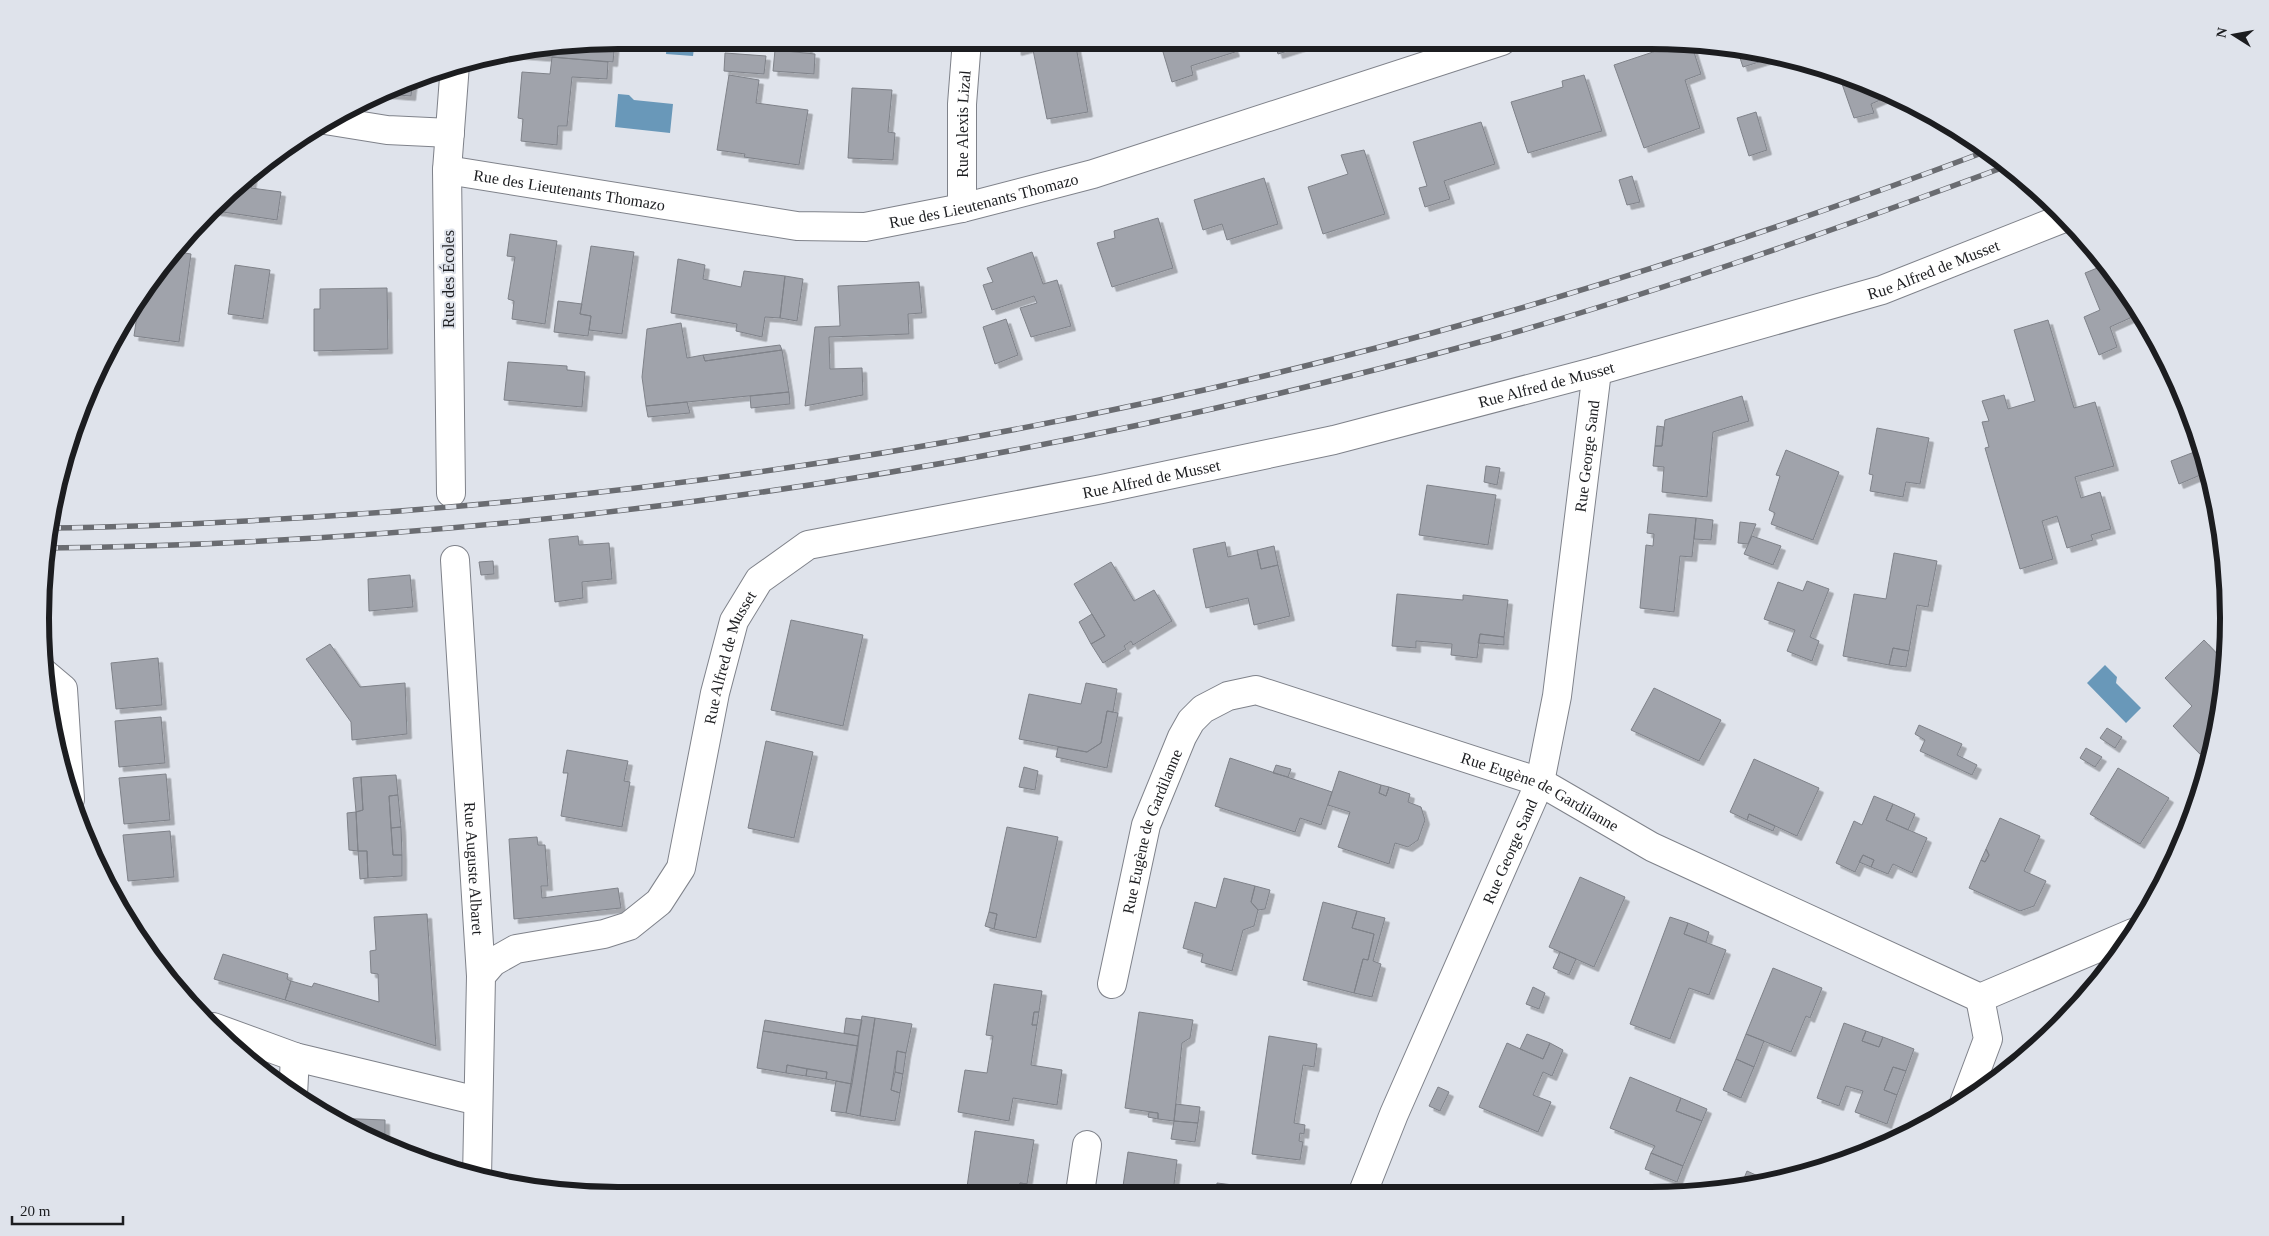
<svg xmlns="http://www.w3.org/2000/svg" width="2269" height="1236" font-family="'Times New Roman',serif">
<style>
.water{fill:#6998b9}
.building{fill:#a0a3ab;stroke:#7f8289;filter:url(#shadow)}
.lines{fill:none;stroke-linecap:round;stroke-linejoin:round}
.minor-casing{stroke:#7f828a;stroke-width:30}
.tertiary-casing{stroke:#7f828a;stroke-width:30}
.minor{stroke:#fff;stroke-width:28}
.tertiary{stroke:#fff;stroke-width:28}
.rail-casing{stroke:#6a6c71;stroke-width:5.5}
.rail{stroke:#dfe3eb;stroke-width:4;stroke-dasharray:11;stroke-linecap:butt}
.labels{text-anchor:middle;stroke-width:4;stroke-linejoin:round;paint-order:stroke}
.street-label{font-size:16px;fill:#1c1d20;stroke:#dfe3eb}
.rim{fill:none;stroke:#1c1d20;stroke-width:6}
</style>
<defs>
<filter id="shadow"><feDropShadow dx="4.5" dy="4.5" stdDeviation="0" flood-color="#0004"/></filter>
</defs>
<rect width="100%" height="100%" fill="#dfe3eb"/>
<!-- water -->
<path class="water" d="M 667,40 L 695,40 L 693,56 L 666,54 Z
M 618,94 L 629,95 L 634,100 L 673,104 L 670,133 L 615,127 Z
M 2105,665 L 2117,677 L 2116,683 L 2141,708 L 2126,723 L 2087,683 Z"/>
<!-- building -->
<path class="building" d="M 615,40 L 613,62 L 499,53 L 506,51 Z
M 771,40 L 808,40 L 808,50 L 771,47 Z
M 1015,40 L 1031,40 L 1032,47 L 1017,51 Z
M 1031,40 L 1075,41 L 1088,112 L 1047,119 Z
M 1182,41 L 1231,41 L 1235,52 L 1191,66 L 1193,75 L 1172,82 L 1163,52 L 1184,45 Z
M 1274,41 L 1319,41 L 1278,54 Z
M 1674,45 L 1677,51 L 1692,46 L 1701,74 L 1685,80 L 1700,128 L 1644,148 L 1614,65 Z
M 1737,49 L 1778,56 L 1743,67 Z
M 775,50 L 815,54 L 814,74 L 773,71 Z
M 725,53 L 766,56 L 764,74 L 724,71 Z
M 552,57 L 608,62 L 607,79 L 572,77 L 567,126 L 558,126 L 557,145 L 521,141 L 523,119 L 518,118 L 522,72 L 550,74 Z
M 729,75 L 759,80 L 756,103 L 808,110 L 799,165 L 744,157 L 745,154 L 717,150 Z
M 1584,75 L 1602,131 L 1528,153 L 1511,102 L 1563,87 L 1562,81 Z
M 413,79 L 411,96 L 386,94 L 386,92 Z
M 1847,79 L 1887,95 L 1887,97 L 1871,104 L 1874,113 L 1854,118 L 1841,81 Z
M 852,88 L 892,90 L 888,132 L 895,133 L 893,160 L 848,158 Z
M 1756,112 L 1767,150 L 1749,156 L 1737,118 Z
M 1481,122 L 1495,164 L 1444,181 L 1450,199 L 1425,207 L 1419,188 L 1427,186 L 1413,142 Z
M 1364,150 L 1385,214 L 1323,234 L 1308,187 L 1348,174 L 1341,155 Z
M 253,172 L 251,188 L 281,192 L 277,220 L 216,211 L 216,206 Z
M 1632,176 L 1640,202 L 1627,205 L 1619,180 Z
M 1264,178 L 1278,224 L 1227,240 L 1222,224 L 1203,230 L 1194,200 Z
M 1158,218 L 1173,268 L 1112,287 L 1097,243 L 1115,238 L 1114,231 Z
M 510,234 L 557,241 L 545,324 L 512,319 L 514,301 L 508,299 L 515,257 L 507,256 Z
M 591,246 L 634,252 L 622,334 L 589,330 L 591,316 L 580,314 Z
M 172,251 L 191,254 L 179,342 L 134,336 L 140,294 Z
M 1032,252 L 1043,284 L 1057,280 L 1071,326 L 1031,337 L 1020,308 L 1037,303 L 1034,296 L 992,310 L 983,285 L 993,282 L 987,268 Z
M 678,259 L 705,265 L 703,279 L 741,287 L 744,271 L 785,276 L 780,318 L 765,317 L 762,337 L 736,331 L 737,324 L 671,313 Z
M 2107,264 L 2139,314 L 2110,327 L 2117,347 L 2099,355 L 2084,317 L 2100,310 L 2085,273 Z
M 235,265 L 270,270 L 263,319 L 228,314 Z
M 785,276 L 803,279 L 797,321 L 780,318 Z
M 919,282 L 922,313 L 908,314 L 909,334 L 829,337 L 830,369 L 862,368 L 863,395 L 805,406 L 815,327 L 840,326 L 838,286 Z
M 387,288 L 388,349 L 314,351 L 314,309 L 320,309 L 320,289 Z
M 558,301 L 582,304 L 580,314 L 591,316 L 588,336 L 554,332 Z
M 1006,319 L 1018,355 L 995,364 L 983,327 Z
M 2048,320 L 2074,408 L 2095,402 L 2114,466 L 2075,477 L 2081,498 L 2100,492 L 2111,529 L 2091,535 L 2093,540 L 2067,548 L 2057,516 L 2042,521 L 2053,559 L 2020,569 L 1985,448 L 1989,447 L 1982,422 L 1989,421 L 1982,401 L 2004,395 L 2008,409 L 2035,401 L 2014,330 Z
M 681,323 L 687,358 L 703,355 L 705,361 L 782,350 L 789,392 L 646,406 L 642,377 L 647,329 Z
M 780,345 L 782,350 L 705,361 L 703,355 Z
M 508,362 L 567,366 L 567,370 L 585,372 L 582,407 L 504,400 Z
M 789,392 L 790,404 L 751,408 L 750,396 Z
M 1742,396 L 1749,421 L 1713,432 L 1707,497 L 1662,492 L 1664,467 L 1653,466 L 1655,446 L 1662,446 L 1665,420 Z
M 687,402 L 690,413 L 648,417 L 646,406 Z
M 1657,426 L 1664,427 L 1662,446 L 1655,446 Z
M 1877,428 L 1929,438 L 1920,484 L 1906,482 L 1903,497 L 1870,491 L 1873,475 L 1869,474 Z
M 2202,449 L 2210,471 L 2179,484 L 2171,461 Z
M 1786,450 L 1839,472 L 1813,540 L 1771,524 L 1775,513 L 1769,510 L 1780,476 L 1776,475 Z
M 1486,466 L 1500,468 L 1497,485 L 1484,482 Z
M 1427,485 L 1496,495 L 1488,545 L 1419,535 Z
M 1649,514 L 1696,518 L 1692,557 L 1680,556 L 1674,612 L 1640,608 L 1646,545 L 1653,546 L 1654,534 L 1647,533 Z
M 1696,518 L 1713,520 L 1711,540 L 1694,539 Z
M 1740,522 L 1756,524 L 1748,544 L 1738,543 Z
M 578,536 L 579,545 L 609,543 L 612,579 L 582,582 L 583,598 L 555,602 L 549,539 Z
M 1752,536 L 1781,546 L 1773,565 L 1744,554 Z
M 1225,542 L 1228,557 L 1257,550 L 1261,569 L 1278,565 L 1290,616 L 1254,625 L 1248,598 L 1206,608 L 1193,549 Z
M 1274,546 L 1278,565 L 1261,569 L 1257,550 Z
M 1894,553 L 1937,561 L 1928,607 L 1917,605 L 1909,651 L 1893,648 L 1889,665 L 1843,656 L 1854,594 L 1886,599 Z
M 493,561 L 494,574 L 481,575 L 479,562 Z
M 1111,562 L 1134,601 L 1154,590 L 1172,621 L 1133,645 L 1131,641 L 1124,646 L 1126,649 L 1103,663 L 1091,644 L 1105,636 L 1074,584 Z
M 410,575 L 413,607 L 369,611 L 368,579 Z
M 1807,581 L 1829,589 L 1810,637 L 1819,641 L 1812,661 L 1787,651 L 1795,630 L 1764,619 L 1778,582 L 1803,591 Z
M 1397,594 L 1463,600 L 1463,595 L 1508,600 L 1504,637 L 1480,634 L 1477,658 L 1451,655 L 1452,644 L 1416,641 L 1416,648 L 1392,646 Z
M 1092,614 L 1105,636 L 1091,644 L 1079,622 Z
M 791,620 L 863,635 L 843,726 L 771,710 Z
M 1480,634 L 1504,637 L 1504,645 L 1478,643 Z
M 2204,640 L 2225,662 L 2224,693 L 2213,742 L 2200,754 L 2173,726 L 2192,706 L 2165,678 Z
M 330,644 L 360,687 L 405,683 L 407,734 L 352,740 L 351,722 L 306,659 Z
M 1893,648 L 1909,651 L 1906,667 L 1889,665 Z
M 158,658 L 162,705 L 116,709 L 111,663 Z
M 1086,683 L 1117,689 L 1113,712 L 1107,711 L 1101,743 L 1087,752 L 1019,739 L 1029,694 L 1081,704 Z
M 1654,688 L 1721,720 L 1699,761 L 1631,730 Z
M 1107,711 L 1118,713 L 1107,768 L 1056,757 L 1058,747 L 1087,752 L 1101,743 Z
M 161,717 L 165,763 L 119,767 L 115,721 Z
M 1919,725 L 1962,744 L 1957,755 L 1977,765 L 1972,775 L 1920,751 L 1925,740 L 1915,734 Z
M 2107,728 L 2122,737 L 2115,748 L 2100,738 Z
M 766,741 L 813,752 L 794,838 L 748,828 Z
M 2213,742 L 2209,759 L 2203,752 Z
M 2086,748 L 2102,757 L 2095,767 L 2080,758 Z
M 567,750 L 628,761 L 624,781 L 630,782 L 622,827 L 561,816 L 568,773 L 563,773 Z
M 1230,758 L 1332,792 L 1321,825 L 1300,818 L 1295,832 L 1215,806 Z
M 1754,759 L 1819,788 L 1797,836 L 1749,814 L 1747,820 L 1730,812 Z
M 1276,765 L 1291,769 L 1288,777 L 1273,773 Z
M 1024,767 L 1038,771 L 1035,790 L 1019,787 Z
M 2118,768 L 2169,798 L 2140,844 L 2090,814 Z
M 1339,771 L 1381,785 L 1379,793 L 1386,796 L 1389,787 L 1410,794 L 1408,802 L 1421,807 L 1425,820 L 1418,840 L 1408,847 L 1395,843 L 1389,864 L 1338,847 L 1350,812 L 1328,805 Z
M 166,774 L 170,820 L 124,824 L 119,778 Z
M 396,775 L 398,795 L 389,796 L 393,855 L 402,855 L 402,876 L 368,878 L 367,851 L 358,851 L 356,812 L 363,810 L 361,777 Z
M 361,777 L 363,810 L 356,812 L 353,778 Z
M 1381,785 L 1389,787 L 1386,796 L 1379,793 Z
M 398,795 L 401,827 L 391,828 L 389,796 Z
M 1874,796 L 1893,804 L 1886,820 L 1927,838 L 1912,873 L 1893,864 L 1888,874 L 1871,867 L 1874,860 L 1863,855 L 1855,872 L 1836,863 L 1854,821 L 1862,825 Z
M 1893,804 L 1915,814 L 1908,830 L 1886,820 Z
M 356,812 L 358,851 L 349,850 L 347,813 Z
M 1749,814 L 1775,826 L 1773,831 L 1747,820 Z
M 2000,818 L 2040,836 L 2024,871 L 2046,881 L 2034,906 L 2020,911 L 1969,888 L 1981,860 L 1985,862 L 1989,855 L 1986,849 Z
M 401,827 L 402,855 L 393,855 L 391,828 Z
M 1007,827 L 1058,837 L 1036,938 L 994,929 L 997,914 L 989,912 Z
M 170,831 L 174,877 L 128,881 L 123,835 Z
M 537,837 L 538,845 L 545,845 L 548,886 L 541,886 L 542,898 L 618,888 L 621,908 L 514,919 L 509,839 Z
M 1986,849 L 1989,855 L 1985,862 L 1981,860 Z
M 358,851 L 367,851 L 368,878 L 360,879 Z
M 1863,855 L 1874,860 L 1871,867 L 1859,862 Z
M 1580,877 L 1625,897 L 1594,967 L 1549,947 Z
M 1224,878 L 1255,886 L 1251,902 L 1258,910 L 1254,926 L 1243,930 L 1232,971 L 1201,962 L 1203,954 L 1183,948 L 1195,902 L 1216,908 Z
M 1255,886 L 1270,890 L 1265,909 L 1258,910 L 1251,902 Z
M 1323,902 L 1357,911 L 1352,928 L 1374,934 L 1368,960 L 1363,959 L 1354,993 L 1303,980 Z
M 1357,911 L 1385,918 L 1373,961 L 1381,964 L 1372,997 L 1354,993 L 1363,959 L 1368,960 L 1374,934 L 1352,928 Z
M 989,912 L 997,914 L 994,929 L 985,926 Z
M 427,914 L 436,1046 L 285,1000 L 291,981 L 312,987 L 314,983 L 379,1002 L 378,974 L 371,973 L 370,951 L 376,950 L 374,917 Z
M 1670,917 L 1688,923 L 1684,934 L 1726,950 L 1709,995 L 1689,988 L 1670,1039 L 1630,1024 Z
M 1688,923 L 1709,932 L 1706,942 L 1684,934 Z
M 1560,952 L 1576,959 L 1569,975 L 1553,968 Z
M 223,954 L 288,974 L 287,979 L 291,981 L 285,1000 L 214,979 Z
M 1773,968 L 1822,988 L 1810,1018 L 1806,1016 L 1791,1052 L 1746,1034 Z
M 994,984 L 1042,991 L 1039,1012 L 1034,1012 L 1032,1025 L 1037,1025 L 1031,1065 L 1062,1070 L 1057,1105 L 1013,1098 L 1009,1121 L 958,1112 L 965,1070 L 987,1073 L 993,1036 L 986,1035 Z
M 1533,987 L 1545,993 L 1539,1009 L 1526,1004 Z
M 1034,1012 L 1039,1012 L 1037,1025 L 1032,1025 Z
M 1139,1012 L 1193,1020 L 1190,1038 L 1182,1043 L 1174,1121 L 1158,1119 L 1158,1113 L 1125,1108 Z
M 862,1016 L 875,1018 L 860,1116 L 846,1113 Z
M 846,1018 L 862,1020 L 859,1036 L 844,1033 Z
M 875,1018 L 912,1024 L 906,1053 L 897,1051 L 891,1090 L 900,1093 L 895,1121 L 860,1116 Z
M 2055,1018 L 2062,1020 L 2050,1030 Z
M 765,1020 L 859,1036 L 858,1046 L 763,1031 Z
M 1844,1023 L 1866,1031 L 1862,1041 L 1879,1047 L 1883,1037 L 1914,1049 L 1906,1071 L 1893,1067 L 1884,1090 L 1897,1095 L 1887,1124 L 1855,1112 L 1863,1091 L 1846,1086 L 1839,1106 L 1817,1098 Z
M 763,1031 L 858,1046 L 852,1084 L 826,1079 L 827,1072 L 787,1065 L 786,1073 L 757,1068 Z
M 1866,1031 L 1883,1037 L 1879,1047 L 1862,1041 Z
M 1527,1034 L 1550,1043 L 1543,1059 L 1520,1049 Z
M 1746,1034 L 1764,1041 L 1754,1067 L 1736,1059 Z
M 1269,1036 L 1317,1044 L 1314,1067 L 1303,1065 L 1294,1123 L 1305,1125 L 1304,1134 L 1300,1133 L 1299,1141 L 1303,1142 L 1300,1160 L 1252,1154 Z
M 1507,1043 L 1543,1059 L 1550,1043 L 1563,1050 L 1552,1076 L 1543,1072 L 1533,1095 L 1551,1102 L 1538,1132 L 1479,1107 Z
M 897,1051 L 906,1053 L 903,1074 L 895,1072 Z
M 1736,1059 L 1754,1067 L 1741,1098 L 1723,1090 Z
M 787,1065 L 807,1069 L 806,1076 L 786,1073 Z
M 1893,1067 L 1906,1071 L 1897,1095 L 1884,1090 Z
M 807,1069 L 827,1072 L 826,1079 L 806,1076 Z
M 895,1072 L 903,1074 L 900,1093 L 891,1090 Z
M 1630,1077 L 1681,1098 L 1676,1111 L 1702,1121 L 1683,1166 L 1651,1153 L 1655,1146 L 1610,1128 Z
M 836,1081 L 852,1084 L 846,1113 L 831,1111 Z
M 1438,1087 L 1449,1092 L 1440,1111 L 1429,1106 Z
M 1681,1098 L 1707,1109 L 1702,1121 L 1676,1111 Z
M 1176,1104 L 1200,1107 L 1198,1123 L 1174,1121 Z
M 1149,1112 L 1158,1113 L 1158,1119 L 1148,1117 Z
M 333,1118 L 385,1120 L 385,1142 L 333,1120 Z
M 1174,1121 L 1198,1123 L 1195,1142 L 1171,1139 Z
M 975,1131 L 1034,1140 L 1027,1184 L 1020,1183 L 1018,1192 L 1026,1193 L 966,1194 Z
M 1128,1152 L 1177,1160 L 1173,1193 L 1122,1193 Z
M 1651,1153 L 1683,1166 L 1677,1182 L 1645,1169 Z
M 1747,1171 L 1769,1181 L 1740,1188 Z
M 1020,1183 L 1027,1184 L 1026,1193 L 1018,1192 Z
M 1217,1183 L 1266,1189 L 1265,1193 L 1216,1193 Z"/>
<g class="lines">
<!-- minor casing -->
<g class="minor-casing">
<g id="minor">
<path d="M 325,120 L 387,130 L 450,133"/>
<path id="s1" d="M 447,170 L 797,226 L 865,227 L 962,208 L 1093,174 L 1502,41"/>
<path id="s2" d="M 962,208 L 962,104 L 967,40"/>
<path d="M 451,493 L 447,170 L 455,64"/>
<path id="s3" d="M 455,560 L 481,976"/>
<path d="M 44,673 L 63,689 L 70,799"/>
<path id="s4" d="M 1112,984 L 1146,825 L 1182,737 L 1191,721 L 1203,709 L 1228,696 L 1256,690 L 1540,782 L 1652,847 L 1980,998 L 2133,933"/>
<path d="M 213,1027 L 295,1057"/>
<path d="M 293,1095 L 295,1057 L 478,1101"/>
<path d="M 1964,1103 L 1988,1039 L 1980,998"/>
<path id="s5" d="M 1363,1192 L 1394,1114 L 1540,782 L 1557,696 L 1597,371"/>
<path d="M 1080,1193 L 1087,1145"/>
</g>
</g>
<!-- tertiary casing -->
<g class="tertiary-casing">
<g id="tertiary">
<path id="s6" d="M 477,1178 L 481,976 L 493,962 L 516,949 L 604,934 L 629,926 L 659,902 L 681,868 L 715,693 L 734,621 L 759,580 L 808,545 L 1102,489 L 1334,440 L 1597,371 L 1882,290 L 2064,218"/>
</g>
</g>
<!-- minor -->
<use href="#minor" class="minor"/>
<!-- tertiary -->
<use href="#tertiary" class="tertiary"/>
<!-- rail casing -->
<g class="rail-casing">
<path id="rail" d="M 50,528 C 143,527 236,522 329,516 C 720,491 1109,425 1486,318 C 1656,270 1822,213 1987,151
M 47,548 C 535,542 1020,469 1491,339 C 1666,290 1837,229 2007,166"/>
</g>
<!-- rail -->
<use href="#rail" class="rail"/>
</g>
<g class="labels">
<!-- street labels -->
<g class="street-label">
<text dy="6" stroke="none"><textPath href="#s2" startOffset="84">Rue Alexis Lizal</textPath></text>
<text dy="6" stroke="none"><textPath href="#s1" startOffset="124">Rue des Lieutenants Thomazo</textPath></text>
<text dy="6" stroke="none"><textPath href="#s1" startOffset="544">Rue des Lieutenants Thomazo</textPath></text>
<text dy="6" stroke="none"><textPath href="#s6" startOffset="1962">Rue Alfred de Musset</textPath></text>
<text transform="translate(448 279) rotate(-90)" y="6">Rue des Écoles</text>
<text dy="6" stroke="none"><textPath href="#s6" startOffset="1558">Rue Alfred de Musset</textPath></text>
<text dy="6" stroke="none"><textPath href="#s5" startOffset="776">Rue George Sand</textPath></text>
<text dy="6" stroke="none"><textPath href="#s6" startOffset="1152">Rue Alfred de Musset</textPath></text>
<text dy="6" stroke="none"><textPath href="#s6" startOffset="658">Rue Alfred de Musset</textPath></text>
<text dy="6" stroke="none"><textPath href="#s4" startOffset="652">Rue Eugène de Gardilanne</textPath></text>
<text dy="6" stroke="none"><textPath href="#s4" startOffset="158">Rue Eugène de Gardilanne</textPath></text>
<text dy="6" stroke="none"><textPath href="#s5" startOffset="371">Rue George Sand</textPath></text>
<text dy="6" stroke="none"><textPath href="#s3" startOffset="309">Rue Auguste Albaret</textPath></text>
</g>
</g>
<!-- crop -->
<path d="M0 0H2269V1236H0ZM618 49H1651A569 569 0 0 1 2220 618V618A569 569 0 0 1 1651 1187H618A569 569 0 0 1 49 618V618A569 569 0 0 1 618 49Z" fill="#dfe3eb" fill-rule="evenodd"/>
<path class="rim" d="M618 49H1651A569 569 0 0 1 2220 618V618A569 569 0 0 1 1651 1187H618A569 569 0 0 1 49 618V618A569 569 0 0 1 618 49Z"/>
<!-- north arrow -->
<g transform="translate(2234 35) rotate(281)" stroke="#dfe3eb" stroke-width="4" paint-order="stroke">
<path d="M0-4L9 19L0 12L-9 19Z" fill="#1c1d20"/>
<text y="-8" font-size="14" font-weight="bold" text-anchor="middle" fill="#1c1d20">N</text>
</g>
<!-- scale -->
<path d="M12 1216v8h111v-8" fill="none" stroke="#1c1d20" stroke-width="2.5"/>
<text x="20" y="1216" font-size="15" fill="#1c1d20" stroke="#dfe3eb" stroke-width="4" paint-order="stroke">20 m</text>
</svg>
